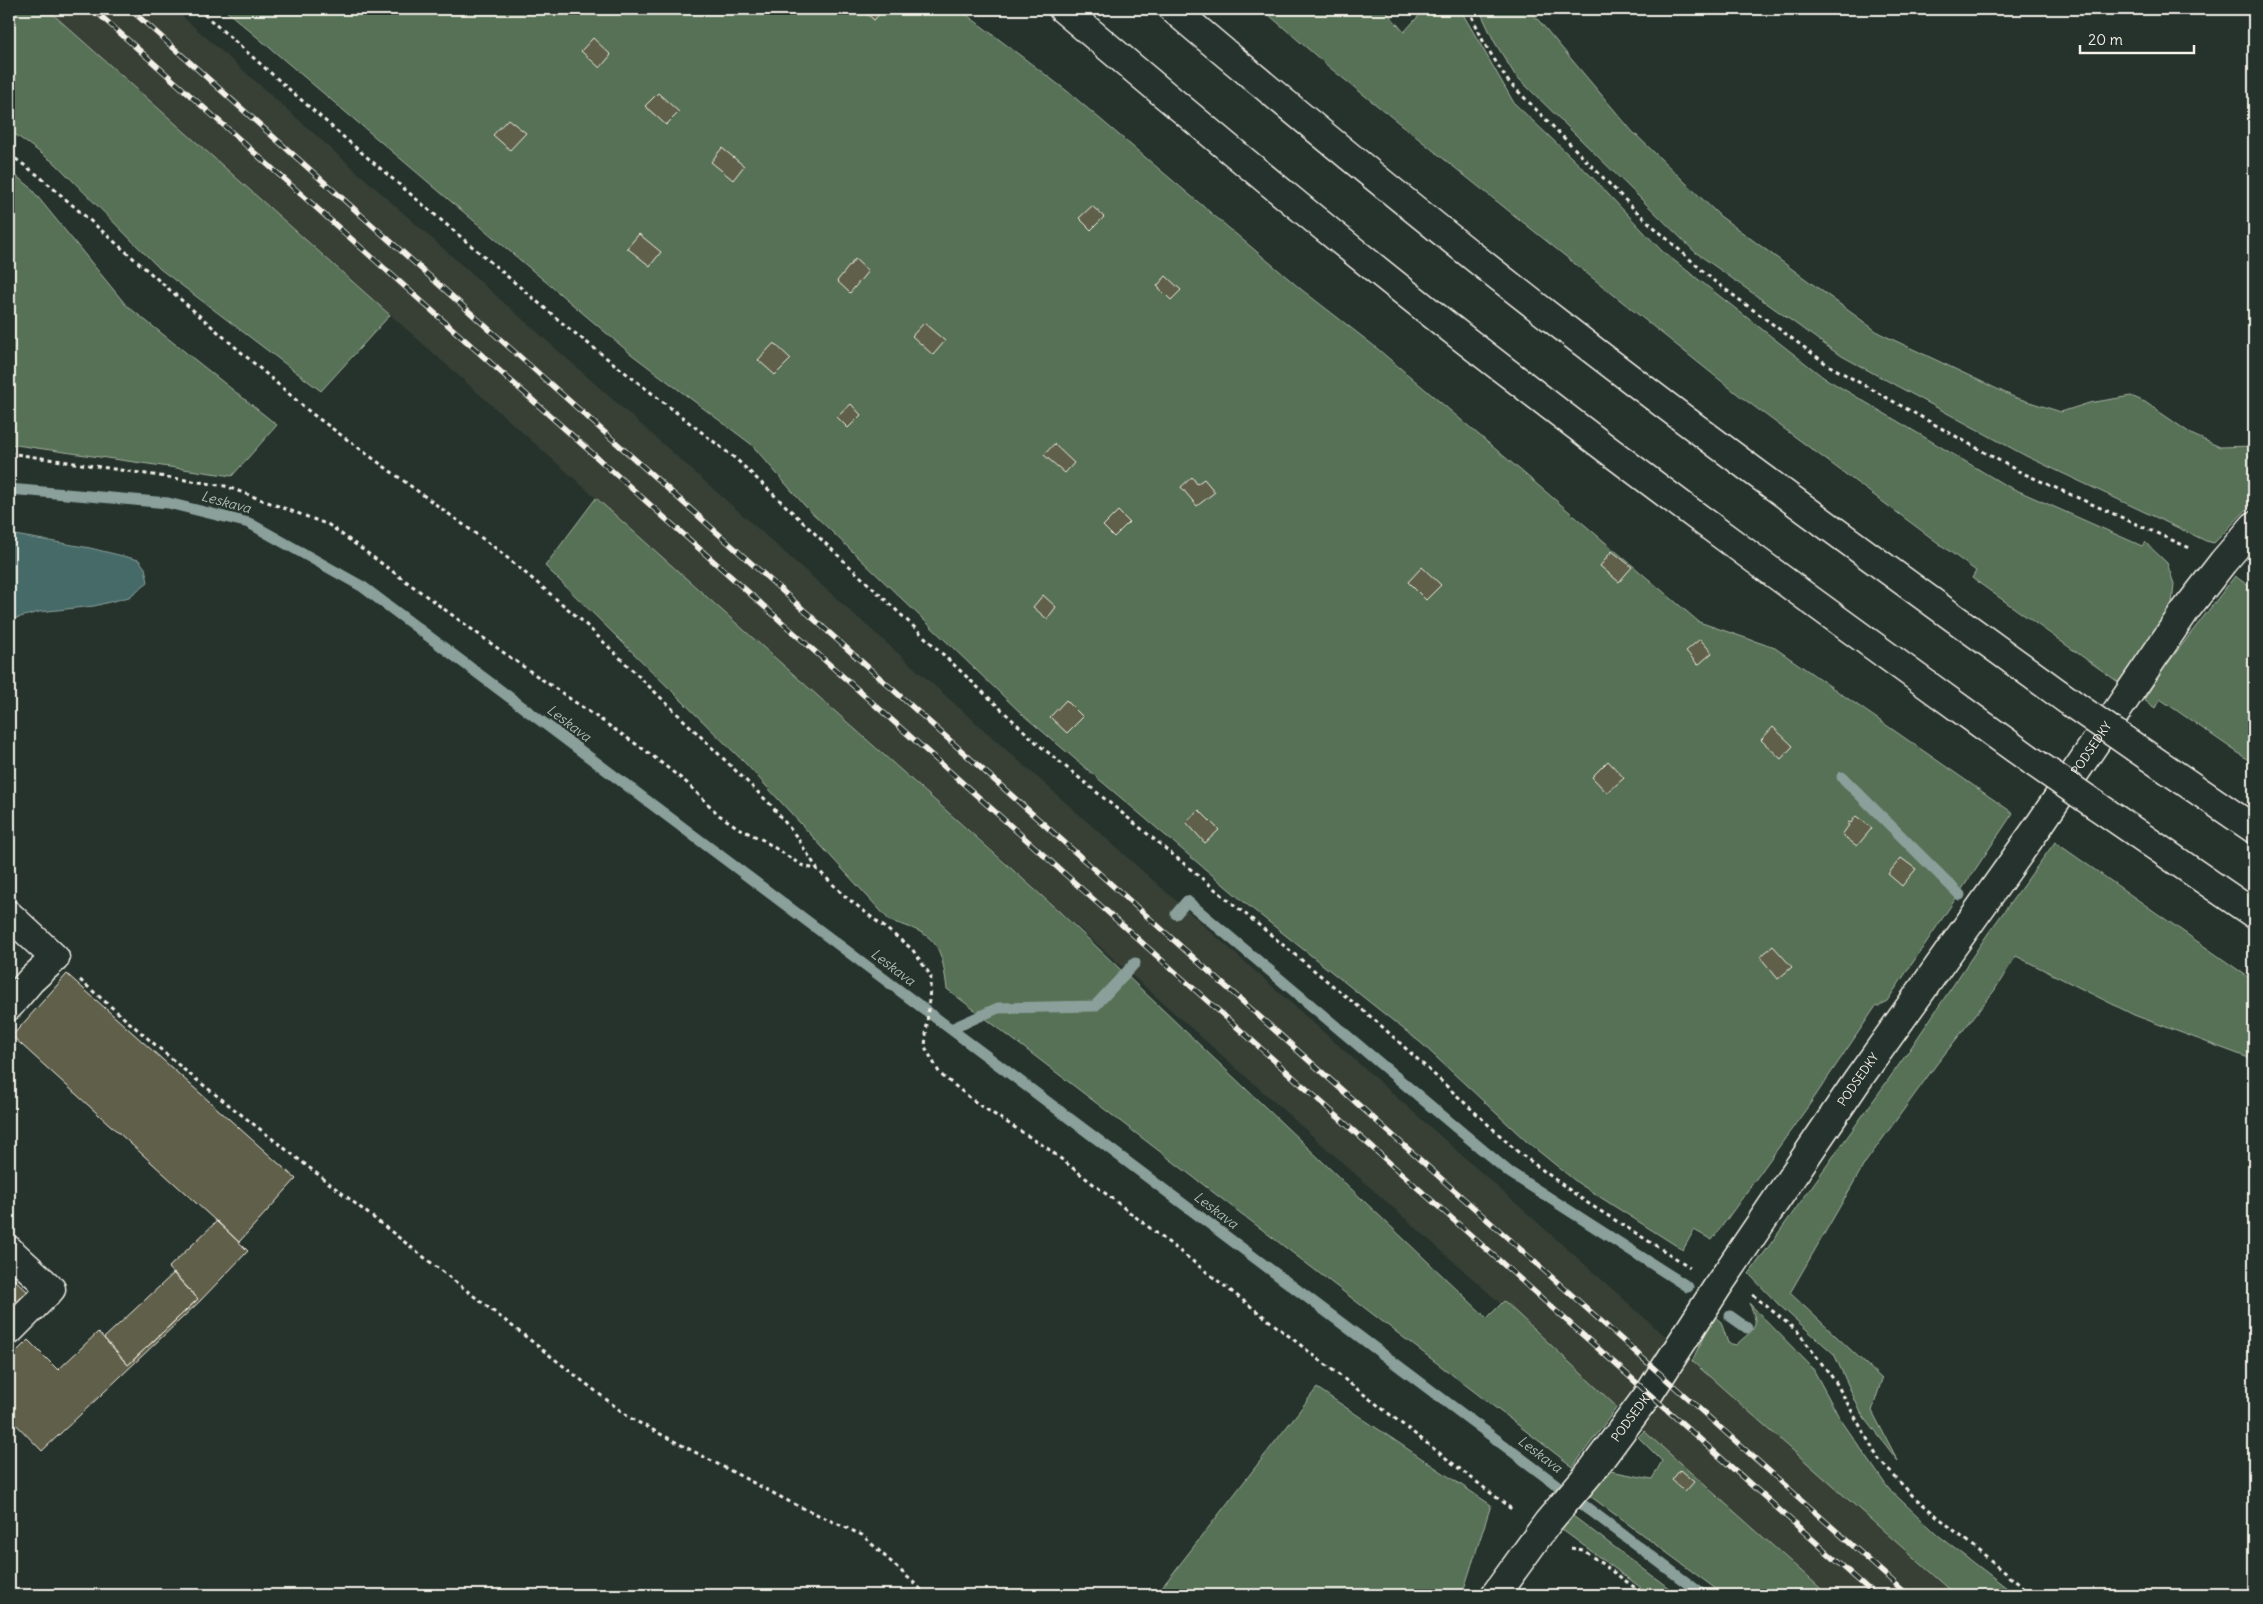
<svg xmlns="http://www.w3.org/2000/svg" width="2263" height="1604" font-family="Delius,sans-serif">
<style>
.built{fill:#374036}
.green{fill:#567157;stroke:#a5b1a0}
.water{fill:#456a68;stroke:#8ba09b}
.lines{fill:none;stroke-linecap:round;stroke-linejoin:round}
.stream{stroke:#8ba09b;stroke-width:11}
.building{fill:#605e4a;stroke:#f4f1e8}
.minor-casing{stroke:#f4f1e8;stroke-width:31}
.highway-casing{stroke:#f4f1e8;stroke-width:31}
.path{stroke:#f4f1e8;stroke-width:3;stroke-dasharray:4 4;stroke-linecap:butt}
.minor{stroke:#26332d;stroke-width:28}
.highway{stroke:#26332d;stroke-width:28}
.rail-casing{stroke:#f4f1e8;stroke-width:5.5}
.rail{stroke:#26332d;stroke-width:4;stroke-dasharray:11;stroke-linecap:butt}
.highway-bridge-casing{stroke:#f4f1e8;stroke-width:31;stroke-linecap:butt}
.highway-bridge{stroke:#26332d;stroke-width:28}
.labels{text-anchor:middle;stroke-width:4;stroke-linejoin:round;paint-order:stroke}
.street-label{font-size:12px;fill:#f4f1e8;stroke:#26332d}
.water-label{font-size:14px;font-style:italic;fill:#aebbb5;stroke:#26332d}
</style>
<rect width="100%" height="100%" fill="#26332d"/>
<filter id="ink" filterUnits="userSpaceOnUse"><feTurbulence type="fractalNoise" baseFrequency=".02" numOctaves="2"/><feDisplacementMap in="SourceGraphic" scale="10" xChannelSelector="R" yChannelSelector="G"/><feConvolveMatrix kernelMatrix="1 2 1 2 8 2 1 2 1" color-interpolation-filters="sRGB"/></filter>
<g filter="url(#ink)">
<!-- built -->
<path class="built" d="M 47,9 L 174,9 L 1956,1595 L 1828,1595 Z"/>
<!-- green -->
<path class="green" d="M 9,9 L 47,9 L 390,315 L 321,391 L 160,269 L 56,164 L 9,130 Z
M 224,9 L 959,9 L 1067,91 L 1302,290 L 1373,345 L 1699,622 L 1775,648 L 2013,813 L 1887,1001 L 1878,1007 L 1876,1006 L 1812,1101 L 1712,1240 L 1694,1230 L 1683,1250 L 1578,1183 L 1526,1141 L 1421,1043 L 1250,907 L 1023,715 L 805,506 L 751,444 L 631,354 Z
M 1262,9 L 1384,9 L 1404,32 L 1425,9 L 1460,9 L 1514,103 L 1590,175 L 1662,251 L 1823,377 L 2005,485 L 2142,546 L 2145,542 L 2167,563 L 2174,584 L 2172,604 L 2121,684 L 1972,578 L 1976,571 L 1740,396 L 1329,67 Z
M 1479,9 L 1529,9 L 1632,131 L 1720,216 L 1879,333 L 2014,397 L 2061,412 L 2089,403 L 2131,396 L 2145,402 L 2193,435 L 2220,447 L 2254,446 L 2254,502 L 2214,543 L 2206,541 L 2026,456 L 1838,354 L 1695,252 L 1515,75 L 1494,41 Z
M 9,171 L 28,185 L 126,305 L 277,425 L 232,476 L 9,444 Z
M 596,498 L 1061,913 L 1487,1318 L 1504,1301 L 1617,1407 L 1573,1467 L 947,989 C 941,942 936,934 890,921 L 746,764 L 545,566 Z
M 2235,576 L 2254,590 L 2254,764 L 2160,699 L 2155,708 L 2144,700 L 2161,672 Z
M 2055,842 L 2254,981 L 2254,1060 L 2134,1015 L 2016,956 L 1994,991 L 1936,1065 L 1865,1163 L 1790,1293 L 1882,1379 L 1872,1411 L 1898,1461 L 1861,1413 L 1834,1354 L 1778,1304 L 1749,1274 L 1906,1055 L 1989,932 Z
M 1749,1303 L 1812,1367 L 1839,1417 L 1888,1488 L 1938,1535 L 2016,1595 L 1956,1595 L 1692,1361 L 1714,1316 L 1721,1322 L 1728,1343 L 1736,1345 C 1755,1327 1761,1329 1749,1303 Z
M 1317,1388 L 1491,1505 L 1462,1595 L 1156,1595 Z
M 1644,1431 L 1828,1595 L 1724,1595 L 1590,1496 L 1610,1471 L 1652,1479 L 1662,1461 L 1638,1437 Z
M 1573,1516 L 1678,1595 L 1651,1595 L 1561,1529 Z"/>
<!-- water -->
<path class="water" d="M 9,534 L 90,548 L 139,560 L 145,568 L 148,582 L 129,597 L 94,606 L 39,612 L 9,620 Z"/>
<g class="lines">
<!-- stream -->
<path class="stream" d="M 9,489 L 168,503 L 249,523 L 363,587 L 1703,1595
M 1842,777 L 1960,895
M 1176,914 L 1187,901 L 1509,1172 L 1688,1287
M 951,1029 L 998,1008 L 1095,1006 L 1135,963
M 1730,1316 L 1747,1328"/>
</g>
<!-- building -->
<path class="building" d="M 862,9 L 884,9 L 874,20 Z
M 593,38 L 611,55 L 600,68 L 581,51 Z
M 658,93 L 679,112 L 666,125 L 645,106 Z
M 508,119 L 526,133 L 510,150 L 493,135 Z
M 722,148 L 744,166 L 733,180 L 711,162 Z
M 1092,206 L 1104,217 L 1091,230 L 1079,218 Z
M 639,234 L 661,252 L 650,266 L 627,248 Z
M 855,259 L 868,271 L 850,293 L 837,281 Z
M 1166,276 L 1181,290 L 1171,300 L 1157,286 Z
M 924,323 L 945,341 L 933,355 L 912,336 Z
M 774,343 L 791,359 L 775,375 L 758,360 Z
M 851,404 L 861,415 L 848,428 L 837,417 Z
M 1054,444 L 1074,463 L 1065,473 L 1044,455 Z
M 1192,477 L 1197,484 L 1204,479 L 1215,492 L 1197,506 L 1181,487 Z
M 1118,511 L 1129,522 L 1114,537 L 1103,526 Z
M 1612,551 L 1632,567 L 1619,582 L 1600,566 Z
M 1422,567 L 1441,585 L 1426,600 L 1408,582 Z
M 1043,595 L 1056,607 L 1047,619 L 1033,607 Z
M 1700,639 L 1712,653 L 1698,665 L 1686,651 Z
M 1066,700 L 1083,717 L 1067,733 L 1050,717 Z
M 1773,727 L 1793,746 L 1781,759 L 1761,740 Z
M 1608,761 L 1624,778 L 1607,793 L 1592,777 Z
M 1199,810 L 1219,830 L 1205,843 L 1186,822 Z
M 1856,816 L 1872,828 L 1857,846 L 1842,835 L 1849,825 L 1847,824 L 1849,822 L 1851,823 Z
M 1901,858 L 1916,869 L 1902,886 L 1888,874 Z
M 1773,946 L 1792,967 L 1778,979 L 1760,957 Z
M 67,974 L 296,1179 L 239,1242 L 12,1036 Z
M 217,1221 L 248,1251 L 200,1301 L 42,1451 L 9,1417 L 9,1359 L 28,1340 L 58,1370 L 98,1332 L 128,1365 L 198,1299 L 168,1268 Z
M 174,1273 L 198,1299 L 128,1365 L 104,1338 Z
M 9,1274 L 29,1293 L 9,1313 Z
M 1680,1470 L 1694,1482 L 1685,1492 L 1672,1480 Z"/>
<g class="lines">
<!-- minor casing -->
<g class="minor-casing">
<g id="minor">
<path d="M 9,915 L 55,958 L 31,980 L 9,1006"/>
<path d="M 9,1250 L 51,1289 L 9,1331"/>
<path id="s1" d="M 1495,1595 L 1548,1522 L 1593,1469 L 1648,1395 L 1718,1286 L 1857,1081 L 2040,824 L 2185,611 L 2223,562 L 2254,526"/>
</g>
</g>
<!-- highway casing -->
<g class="highway-casing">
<path id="highway" d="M 1063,9 C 1211,134 1359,259 1513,377 C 1684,510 1860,636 2035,763
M 1173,9 C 1298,115 1424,219 1554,320 C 1724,452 1899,578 2074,705
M 2136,748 L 2254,829
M 2097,806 L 2254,914"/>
</g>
<!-- path -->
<path class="path" d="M 198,9 L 348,141 L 567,327 L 736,459 L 1039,745 L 1376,1021 L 1518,1152 L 1586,1202 L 1690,1267
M 1469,9 L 1484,43 L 1508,81 L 1636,211 L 1714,281 L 1828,365 L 2018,471 L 2192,549
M 9,154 L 39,176 L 311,413 L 498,550 L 580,619 L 771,805 L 796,836 L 818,870 L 846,897 L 912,949 L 931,976 L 925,1047 L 940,1074 L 978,1104 L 1047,1148 L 1514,1511
M 9,453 L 225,486 L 329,525 L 511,658 L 646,751 L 687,783 L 719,815 L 740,829 L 763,840 L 801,865 L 818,870
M 80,980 L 188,1073 L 630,1418 L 792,1503 L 862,1535 L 927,1595
M 1753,1295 L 1798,1332 L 1835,1381 L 1879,1460 L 1913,1496 L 2031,1595
M 1571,1548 L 1583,1550 L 1645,1595"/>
<!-- minor -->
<use href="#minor" class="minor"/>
<!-- highway -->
<use href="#highway" class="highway"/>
<!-- rail casing -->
<g class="rail-casing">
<path id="rail" d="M 93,9 L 1875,1595
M 130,9 L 1908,1595"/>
</g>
<!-- rail -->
<use href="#rail" class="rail"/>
<!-- highway-bridge casing -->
<g class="highway-bridge-casing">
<path id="highway-bridge" d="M 2074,705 L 2136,748
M 2035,763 L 2097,806"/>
</g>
<!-- highway-bridge -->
<use href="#highway-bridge" class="highway-bridge"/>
</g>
</g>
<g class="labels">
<!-- street labels -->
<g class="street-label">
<text dy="4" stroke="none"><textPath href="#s1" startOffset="1036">PODSEDKY</textPath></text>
<text dy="4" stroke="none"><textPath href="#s1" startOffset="631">PODSEDKY</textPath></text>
<text dy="4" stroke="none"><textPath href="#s1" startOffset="226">PODSEDKY</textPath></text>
</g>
<!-- water labels -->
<g class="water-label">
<text transform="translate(226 502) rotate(15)" y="5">Leskava</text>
<text transform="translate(569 723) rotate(37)" y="5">Leskava</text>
<text transform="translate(893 967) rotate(37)" y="5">Leskava</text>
<text transform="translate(1216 1210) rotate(37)" y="5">Leskava</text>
<text transform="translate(1540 1454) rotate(37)" y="5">Leskava</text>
</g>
</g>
<!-- margin -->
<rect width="2263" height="1604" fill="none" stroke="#26332d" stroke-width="30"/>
<rect x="15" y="15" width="2233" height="1574" fill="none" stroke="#f4f1e8" stroke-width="2" filter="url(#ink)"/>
<!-- scale -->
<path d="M2080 45v8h114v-8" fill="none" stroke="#f4f1e8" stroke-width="2.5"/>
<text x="2088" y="45" font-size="15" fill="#f4f1e8" stroke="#26332d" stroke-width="4" paint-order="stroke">20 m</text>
</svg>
